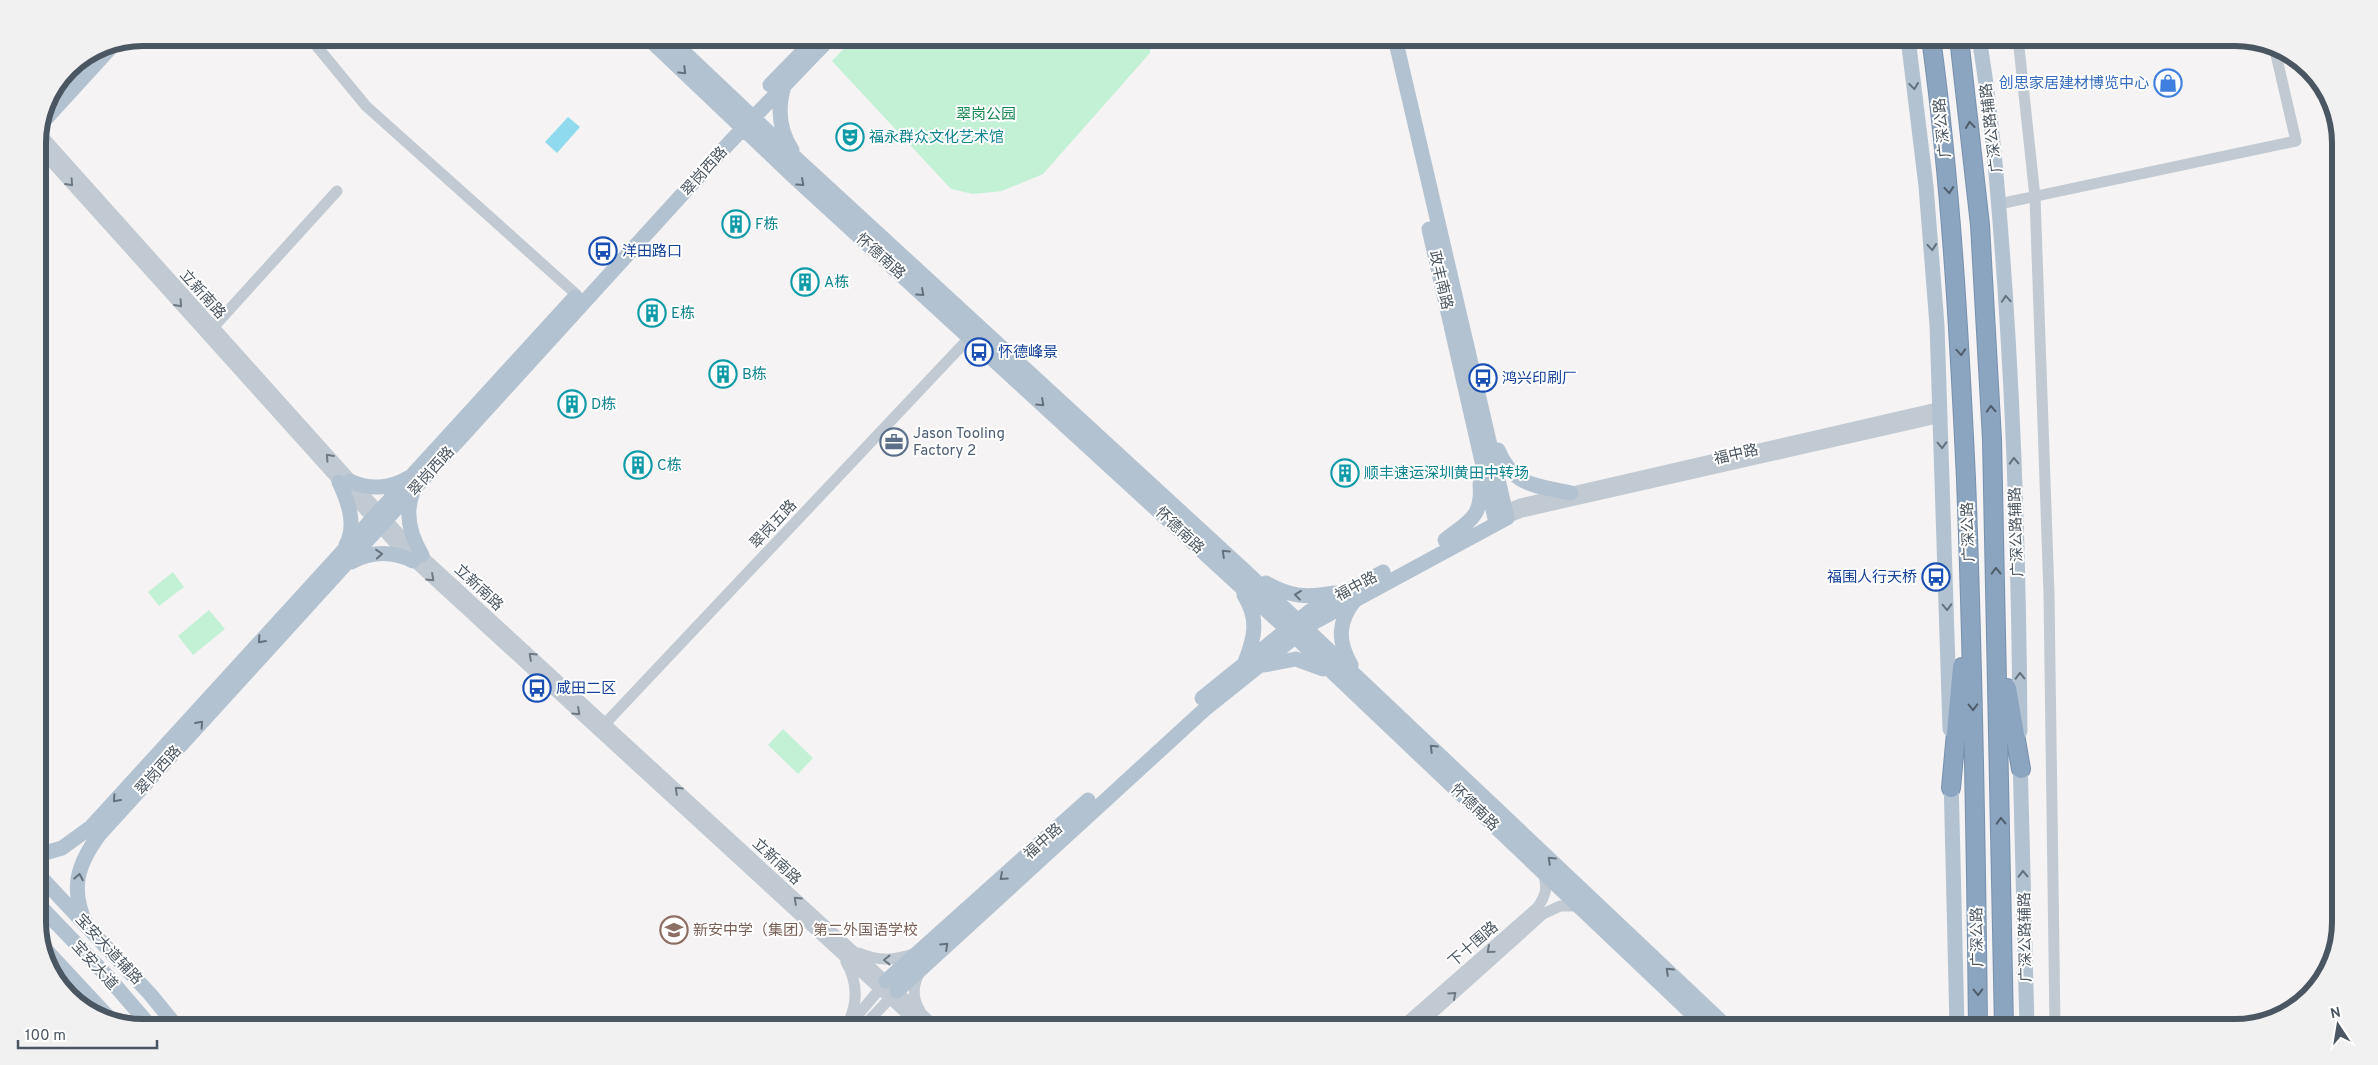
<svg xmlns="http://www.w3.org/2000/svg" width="2378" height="1065" font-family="Overpass,'Noto Sans SC',sans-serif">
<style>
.green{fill:#c3f1d5}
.water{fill:#90daee}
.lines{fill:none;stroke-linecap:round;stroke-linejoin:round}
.highway-casing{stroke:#7690ad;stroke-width:20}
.minor{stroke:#c1cad2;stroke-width:11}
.major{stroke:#b3c2d1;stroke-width:15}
.highway{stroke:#8ba5c1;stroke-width:18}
.oneway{stroke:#64717d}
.oneway2{stroke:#505e6b}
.oneway3{stroke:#6e7983}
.labels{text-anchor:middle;stroke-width:4;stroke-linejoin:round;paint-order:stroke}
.shop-label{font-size:15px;fill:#366cbe;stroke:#fff;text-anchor:end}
.park-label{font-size:15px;fill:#17864f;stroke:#fff}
.street-label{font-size:15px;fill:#4a5661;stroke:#fff}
.culture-label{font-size:15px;fill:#0d838f;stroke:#fff;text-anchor:start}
.transit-label{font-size:15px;fill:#164399;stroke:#fff;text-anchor:start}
.service-label{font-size:15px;fill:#4e5e75;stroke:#fff;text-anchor:start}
.education-label{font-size:15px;fill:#785e54;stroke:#fff;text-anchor:start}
.rim{fill:none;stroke:#4a5661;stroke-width:6}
</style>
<rect width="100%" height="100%" fill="#f5f3f3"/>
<!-- green -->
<path class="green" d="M 854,38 L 1151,38 L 1150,53 L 1043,174 L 1002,191 L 973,194 L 951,189 L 832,61 Z
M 173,572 L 184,587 L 159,606 L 148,592 Z
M 209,610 L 225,629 L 193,655 L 178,636 Z
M 783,729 L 813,758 L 798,774 L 768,745 Z"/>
<!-- water -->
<path class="water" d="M 568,117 L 580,127 L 557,153 L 545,142 Z"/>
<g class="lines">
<!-- highway casing -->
<g class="highway-casing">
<path id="highway" d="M 1931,38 C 1951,184 1959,331 1966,479 C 1973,662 1976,845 1978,1027
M 1959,38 L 1980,225 L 1992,439 L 2004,1027
M 2007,688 L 2021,769
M 1951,788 L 1962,667"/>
</g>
<!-- minor -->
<path class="minor" d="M 310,38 L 366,106 L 577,295
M 2018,38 L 2035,197 L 2049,594 L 2055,1027
M 81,60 L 91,69
M 39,132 L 404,539 L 936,1027
M 38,147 L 397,546 L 921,1027
M 1999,204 L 2296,141 L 2274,46
M 209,332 L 337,191
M 1505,510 L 1520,504 L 1941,407
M 1507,518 L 1522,512 L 1942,417
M 601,728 L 970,337
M 859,953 C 878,961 893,961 913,954
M 920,972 C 913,984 912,998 920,1011
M 852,1022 L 883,985
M 846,1027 C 858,1005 859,984 846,962
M 863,1027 L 894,994
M 871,1027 L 889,1023 L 915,1027
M 1401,1027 L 1537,908 C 1546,896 1548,887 1543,873
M 1417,1027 L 1543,914 L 1560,906 L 1578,906"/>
<!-- major -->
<path class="major" d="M 648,38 L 793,176 L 1287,629 L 1706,1027
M 669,38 L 800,162 L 1245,571 L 1727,1027
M 1908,38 L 1926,186 L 1937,325 L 1950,729
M 1979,38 C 1993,121 1999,205 2005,289 C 2015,436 2019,584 2020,731
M 770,85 L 816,38
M 784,86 C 777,109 779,130 792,150
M 41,124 L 115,43
M 1429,229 L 1496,523
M 1498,450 C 1514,487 1535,485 1571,493
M 350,481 C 369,490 390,489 408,478
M 339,482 C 348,501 357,525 346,545
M 413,492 C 404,514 410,535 422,555
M 1445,540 C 1469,521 1483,517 1480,484
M 351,562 C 372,551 393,551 413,561
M 1266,583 C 1291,597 1306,598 1335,593
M 1244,595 C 1259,619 1255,637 1245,662
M 1264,665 L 1296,659 L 1323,669
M 1351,665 C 1337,641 1338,621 1355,600
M 1202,698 L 1310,611 L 1383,572
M 2020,757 L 2027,1027
M 1951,777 L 1957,1027
M 38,855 L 62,848 L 91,827 L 575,297
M 38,874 L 150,994 L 177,1027
M 38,904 L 107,976 L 151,1027
M 86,924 C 70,889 77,865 99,835 L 730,142 L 830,38
M 46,950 L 112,1021
M 886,981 L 1088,800
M 897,991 L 1204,710 L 1311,624 L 1507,518 L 1395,38"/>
<!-- highway -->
<use href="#highway" class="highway"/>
</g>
<!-- one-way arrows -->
<defs><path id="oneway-chevron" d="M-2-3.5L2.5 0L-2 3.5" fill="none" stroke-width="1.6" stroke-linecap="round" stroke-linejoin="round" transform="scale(1.25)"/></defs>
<g class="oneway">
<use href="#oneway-chevron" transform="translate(683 71) rotate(44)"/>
<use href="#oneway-chevron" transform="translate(1914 86) rotate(83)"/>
<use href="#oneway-chevron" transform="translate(801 183) rotate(42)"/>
<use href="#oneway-chevron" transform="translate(1932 247) rotate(85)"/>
<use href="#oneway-chevron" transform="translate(921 293) rotate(42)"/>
<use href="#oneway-chevron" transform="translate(2006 299) rotate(-94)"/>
<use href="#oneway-chevron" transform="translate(1041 403) rotate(43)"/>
<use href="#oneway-chevron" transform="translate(1942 445) rotate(88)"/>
<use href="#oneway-chevron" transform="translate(2014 461) rotate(-92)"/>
<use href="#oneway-chevron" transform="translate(1225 553) rotate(-137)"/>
<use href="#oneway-chevron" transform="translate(379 554) rotate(-5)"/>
<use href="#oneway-chevron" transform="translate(1298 595) rotate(-173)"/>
<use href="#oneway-chevron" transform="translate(1947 607) rotate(88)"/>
<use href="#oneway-chevron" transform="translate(261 640) rotate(132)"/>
<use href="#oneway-chevron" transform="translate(2020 676) rotate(-91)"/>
<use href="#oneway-chevron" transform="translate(200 724) rotate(-48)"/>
<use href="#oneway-chevron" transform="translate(1433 748) rotate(-136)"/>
<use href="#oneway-chevron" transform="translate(116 799) rotate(132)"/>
<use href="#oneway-chevron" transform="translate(1551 860) rotate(-136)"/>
<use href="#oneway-chevron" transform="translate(2023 874) rotate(-91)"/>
<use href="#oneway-chevron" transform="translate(79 877) rotate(-79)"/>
<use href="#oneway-chevron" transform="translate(1003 877) rotate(138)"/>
<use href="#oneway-chevron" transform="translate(945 946) rotate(-43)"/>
<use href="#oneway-chevron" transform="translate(1669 971) rotate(-136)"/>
</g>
<g class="oneway2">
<use href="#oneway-chevron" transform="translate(1970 125) rotate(-96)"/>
<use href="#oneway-chevron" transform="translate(1949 190) rotate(85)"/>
<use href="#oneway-chevron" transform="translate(1961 352) rotate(86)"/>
<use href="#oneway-chevron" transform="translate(1991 409) rotate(-93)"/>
<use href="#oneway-chevron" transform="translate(1996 571) rotate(-91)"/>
<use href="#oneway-chevron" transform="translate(1973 707) rotate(89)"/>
<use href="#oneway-chevron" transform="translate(2001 821) rotate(-91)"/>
<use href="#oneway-chevron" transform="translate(1978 992) rotate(89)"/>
</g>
<g class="oneway3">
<use href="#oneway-chevron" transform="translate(70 183) rotate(48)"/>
<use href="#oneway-chevron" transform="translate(179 304) rotate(48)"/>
<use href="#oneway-chevron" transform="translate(329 457) rotate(-132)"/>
<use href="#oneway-chevron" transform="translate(431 578) rotate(43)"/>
<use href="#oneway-chevron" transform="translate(532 656) rotate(-137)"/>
<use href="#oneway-chevron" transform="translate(577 712) rotate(43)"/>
<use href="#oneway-chevron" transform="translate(678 790) rotate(-137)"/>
<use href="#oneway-chevron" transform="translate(797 900) rotate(-137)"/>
<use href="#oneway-chevron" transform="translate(1490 950) rotate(139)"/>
<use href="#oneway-chevron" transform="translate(887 960) rotate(-180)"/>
<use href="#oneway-chevron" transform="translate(1453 995) rotate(-42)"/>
</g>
<!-- icons -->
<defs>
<g id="shop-ring" transform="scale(1.4375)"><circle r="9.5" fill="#fff" stroke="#3f7fe0" stroke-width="1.5"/><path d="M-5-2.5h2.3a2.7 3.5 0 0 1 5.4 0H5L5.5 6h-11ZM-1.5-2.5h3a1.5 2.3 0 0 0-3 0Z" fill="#3f7fe0"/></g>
<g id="theatre-ring" transform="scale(1.4375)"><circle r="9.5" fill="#fff" stroke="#0f9aa8" stroke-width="1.5"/><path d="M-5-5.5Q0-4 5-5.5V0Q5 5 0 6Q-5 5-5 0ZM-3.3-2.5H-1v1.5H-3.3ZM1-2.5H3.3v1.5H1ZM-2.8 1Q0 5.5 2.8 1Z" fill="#0f9aa8"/></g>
<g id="building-ring" transform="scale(1.4375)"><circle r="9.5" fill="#fff" stroke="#0f9aa8" stroke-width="1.5"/><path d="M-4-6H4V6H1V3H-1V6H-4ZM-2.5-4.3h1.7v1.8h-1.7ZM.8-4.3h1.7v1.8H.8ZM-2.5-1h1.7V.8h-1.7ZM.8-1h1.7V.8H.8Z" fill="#0f9aa8"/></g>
<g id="bus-ring" transform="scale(1.4375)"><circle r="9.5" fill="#fff" stroke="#1a4fb4" stroke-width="1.5"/><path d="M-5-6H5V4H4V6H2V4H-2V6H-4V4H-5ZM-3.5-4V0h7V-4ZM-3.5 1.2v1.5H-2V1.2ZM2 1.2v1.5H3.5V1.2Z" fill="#1a4fb4"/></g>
<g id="office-ring" transform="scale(1.4375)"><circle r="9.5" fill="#fff" stroke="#5c6f8a" stroke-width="1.5"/><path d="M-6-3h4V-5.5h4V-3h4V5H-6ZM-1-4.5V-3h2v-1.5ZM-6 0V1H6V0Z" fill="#5c6f8a"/></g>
<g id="school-ring" transform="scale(1.4375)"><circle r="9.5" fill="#fff" stroke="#8d6e63" stroke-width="1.5"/><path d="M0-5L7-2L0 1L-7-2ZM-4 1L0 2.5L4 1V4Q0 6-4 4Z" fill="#8d6e63"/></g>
</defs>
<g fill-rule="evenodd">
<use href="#shop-ring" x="2168" y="83"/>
<use href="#theatre-ring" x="850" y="137"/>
<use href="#building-ring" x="736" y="224"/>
<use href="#bus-ring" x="603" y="251"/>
<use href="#building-ring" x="805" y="282"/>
<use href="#building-ring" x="652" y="313"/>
<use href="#bus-ring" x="979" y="352"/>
<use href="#building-ring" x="723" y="374"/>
<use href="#bus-ring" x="1483" y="378"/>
<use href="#building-ring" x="572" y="404"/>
<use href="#office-ring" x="894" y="442"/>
<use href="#building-ring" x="638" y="465"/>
<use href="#building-ring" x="1345" y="473"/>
<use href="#bus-ring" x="1936" y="577"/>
<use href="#bus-ring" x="537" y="688"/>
<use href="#school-ring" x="674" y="930"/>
</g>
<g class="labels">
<!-- shop labels -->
<g class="shop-label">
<text x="2149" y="88">创思家居建材博览中心</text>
</g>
<!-- park labels -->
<g class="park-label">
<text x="986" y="119">翠岗公园</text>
</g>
<!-- street labels -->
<g class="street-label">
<text transform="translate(1942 128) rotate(-96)" y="5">广深公路</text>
<text transform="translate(1991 128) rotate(-97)" y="5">广深公路辅路</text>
<text transform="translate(704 171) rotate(-48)" y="5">翠岗西路</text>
<text transform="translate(881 256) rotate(42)" y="5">怀德南路</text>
<text transform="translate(1441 280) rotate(77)" y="5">政丰南路</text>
<text transform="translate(203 294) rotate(48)" y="5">立新南路</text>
<text transform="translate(1736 454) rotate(-13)" y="5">福中路</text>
<text transform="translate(431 471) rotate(-48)" y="5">翠岗西路</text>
<text transform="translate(773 524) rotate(-47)" y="5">翠岗五路</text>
<text transform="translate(1180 530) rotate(43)" y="5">怀德南路</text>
<text transform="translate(1968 532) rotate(-92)" y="5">广深公路</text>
<text transform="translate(2016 532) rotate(-92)" y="5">广深公路辅路</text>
<text transform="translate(1356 586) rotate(-28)" y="5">福中路</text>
<text transform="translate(479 587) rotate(43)" y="5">立新南路</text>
<text transform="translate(158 770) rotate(-48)" y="5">翠岗西路</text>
<text transform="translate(1475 807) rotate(44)" y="5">怀德南路</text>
<text transform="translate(1043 841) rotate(-42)" y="5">福中路</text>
<text transform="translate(777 861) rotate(43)" y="5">立新南路</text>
<text transform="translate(1977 937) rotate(-91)" y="5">广深公路</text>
<text transform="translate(2025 937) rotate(-91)" y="5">广深公路辅路</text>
<text transform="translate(1473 944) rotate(-41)" y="5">下十围路</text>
<text transform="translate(109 949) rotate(47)" y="5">宝安大道辅路</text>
<text transform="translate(95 965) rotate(48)" y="5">宝安大道</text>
</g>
<!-- culture labels -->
<g class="culture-label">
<text x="869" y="142">福永群众文化艺术馆</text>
<text x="755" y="229">F栋</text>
<text x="824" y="287">A栋</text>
<text x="671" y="318">E栋</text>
<text x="742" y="379">B栋</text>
<text x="591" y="409">D栋</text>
<text x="657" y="470">C栋</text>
<text x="1364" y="478">顺丰速运深圳黄田中转场</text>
</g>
<!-- transit labels -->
<g class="transit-label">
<text x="622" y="256">洋田路口</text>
<text x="998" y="357">怀德峰景</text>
<text x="1502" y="383">鸿兴印刷厂</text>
<text x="1917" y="582" text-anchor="end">福围人行天桥</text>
<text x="556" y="693">咸田二区</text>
</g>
<!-- service labels -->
<g class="service-label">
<text x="913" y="438">Jason Tooling<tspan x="913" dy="17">Factory 2</tspan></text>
</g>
<!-- education labels -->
<g class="education-label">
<text x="693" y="935">新安中学（集团）第二外国语学校</text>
</g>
</g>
<!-- crop -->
<path d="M0 0H2378V1065H0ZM143 46H2235A97 97 0 0 1 2332 143V922A97 97 0 0 1 2235 1019H143A97 97 0 0 1 46 922V143A97 97 0 0 1 143 46Z" fill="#f1f1f2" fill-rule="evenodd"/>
<path class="rim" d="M143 46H2235A97 97 0 0 1 2332 143V922A97 97 0 0 1 2235 1019H143A97 97 0 0 1 46 922V143A97 97 0 0 1 143 46Z"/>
<!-- north arrow -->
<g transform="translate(2338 1025) rotate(348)" stroke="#ffffff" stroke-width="4" paint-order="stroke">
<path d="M0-4L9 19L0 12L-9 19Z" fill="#4a5661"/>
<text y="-8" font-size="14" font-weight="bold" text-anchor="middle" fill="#4a5661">N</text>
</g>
<!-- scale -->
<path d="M18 1040v8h139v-8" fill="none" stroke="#4a5661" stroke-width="2.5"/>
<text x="25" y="1040" font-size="15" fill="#4a5661" stroke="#ffffff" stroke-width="4" paint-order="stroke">100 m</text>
</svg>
